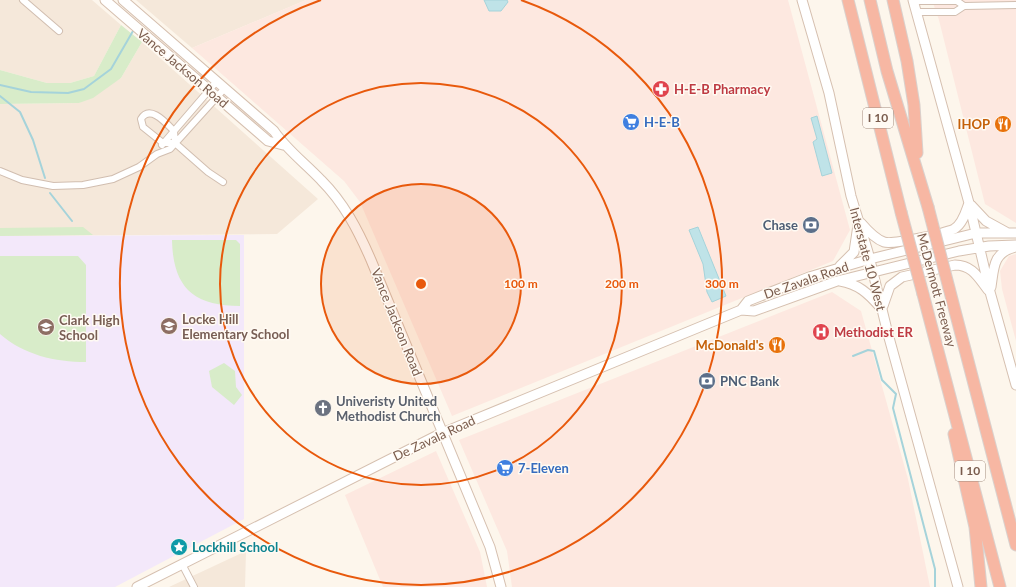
<svg xmlns="http://www.w3.org/2000/svg" width="1016" height="587" font-family="Lato,sans-serif">
<style>
.residential{fill:#f5e8da}
.commercial{fill:#fde8e0}
.education{fill:#f3e8fa}
.green{fill:#d8ecc9}
.water{fill:#bfe3e8;stroke:#a5d3da}
.lines{fill:none;stroke-linecap:round;stroke-linejoin:round}
.stream{stroke:#a5d3da;stroke-width:2}
.minor-casing{stroke:#d1beb0;stroke-width:8}
.secondary-casing{stroke:#d6c0b0;stroke-width:11}
.motorway-casing{stroke:#dad1cd;stroke-width:13}
.minor{stroke:#fff;stroke-width:6}
.secondary{stroke:#fff;stroke-width:9}
.motorway{stroke:#f7b7a3;stroke-width:11}
.motorway-bridge-casing{stroke:#dad1cd;stroke-width:13;stroke-linecap:butt}
.motorway-bridge{stroke:#f7b7a3;stroke-width:11}
.ring{fill:none;stroke:#e8590c;stroke-width:2}
.labels{text-anchor:middle;stroke-width:3;stroke-linejoin:round;paint-order:stroke}
.shield{fill:#fffaf3;stroke:#a28b7f;stroke-width:1}
.shield-label{font-size:12px;font-weight:bold;fill:#7a5c4d}
.street-label{font-size:13px;fill:#7a5c4d;stroke:#fffaf3}
.health-label{font-size:13px;font-weight:bold;fill:#be3a42;stroke:#fffaf3;text-anchor:start}
.shop-label{font-size:13px;font-weight:bold;fill:#366cbe;stroke:#fffaf3;text-anchor:start}
.food-label{font-size:13px;font-weight:bold;fill:#c56008;stroke:#fffaf3;text-anchor:end}
.service-label{font-size:13px;font-weight:bold;fill:#4e5e75;stroke:#fffaf3;text-anchor:end}
.education-label{font-size:13px;font-weight:bold;fill:#785e54;stroke:#fffaf3;text-anchor:start}
.worship-label{font-size:13px;font-weight:bold;fill:#5b616d;stroke:#fffaf3;text-anchor:start}
.culture-label{font-size:13px;font-weight:bold;fill:#0d838f;stroke:#fffaf3;text-anchor:start}
.centre{fill:#e8590c;stroke:#fffaf3;stroke-width:2}
.ring-label{font-size:12px;text-anchor:middle;font-weight:bold;fill:#e8590c;stroke:#fffaf3;stroke-width:3;stroke-linejoin:round;paint-order:stroke}
</style>
<rect width="100%" height="100%" fill="#fdf6ec"/>
<!-- residential -->
<path class="residential" d="M 0,0 L 92,0 L 121,25 L 94,76 L 70,83 L 47,83 L 0,70 Z
M 136,0 L 306,0 L 192,48 Z
M 142,42 L 318,199 L 277,234 L 0,236 L 0,104 L 79,103 L 121,78 Z
M 246,551 L 245,587 L 169,587 Z"/>
<!-- commercial -->
<path class="commercial" d="M 306,0 L 788,0 L 850,230 L 833,261 L 452,416 L 360,202 L 344,181 L 192,48 Z
M 932,0 L 1016,0 L 1016,223 L 985,204 L 939,20 Z
M 1016,254 L 1016,341 L 1002,289 L 1000,271 L 1009,256 Z
M 832,292 L 861,311 L 908,479 L 930,587 L 512,587 L 507,551 L 459,440 Z
M 436,451 L 480,552 L 487,587 L 383,587 L 345,495 Z"/>
<!-- education -->
<path class="education" d="M 244,235 L 244,519 L 115,587 L 0,587 L 0,236 Z"/>
<!-- green -->
<path class="green" d="M 121,25 L 142,42 L 121,78 L 93,98 L 79,103 L 0,104 L 0,70 L 47,83 L 70,83 L 94,76 Z
M 83,227 L 93,235 L 0,236 L 0,228 Z
M 172,240 L 236,240 L 240,244 L 240,306 C 193,306 173,287 172,240 Z
M 0,256 L 78,256 L 86,265 L 86,362 C 55,362 24,355 0,334 Z
M 224,363 L 235,371 L 236,387 L 242,395 L 234,405 L 212,387 L 209,371 Z"/>
<!-- water -->
<path class="water" d="M 484,0 L 507,0 L 508,2 L 501,11 L 489,11 Z
M 817,116 L 832,173 L 822,176 L 813,142 L 817,139 L 811,118 Z
M 698,227 L 726,296 L 712,302 L 707,292 L 703,264 L 689,230 Z"/>
<g class="lines">
<!-- stream -->
<path class="stream" d="M 0,85 L 31,92 L 68,93 L 84,89 L 111,69 L 133,31
M 0,96 L 20,112 L 33,140 L 45,178
M 50,193 L 72,221
M 853,356 L 868,350 L 874,351 L 882,380 L 896,394 L 893,408 L 935,569 L 935,587"/>
<!-- minor casing -->
<g class="minor-casing">
<path id="minor" d="M 23,0 L 59,31
M 914,1 L 957,1 L 964,6
M 917,12 L 955,12 L 964,6 L 1016,5
M 175,143 L 174,131 C 166,123 150,104 141,119 L 143,127 L 163,143 L 175,143 L 208,172 L 223,182
M 162,145 L 217,81
M 0,171 L 22,180 L 53,186 L 83,185 L 113,179 L 139,167 L 157,154 L 170,149 L 225,88
M 182,564 L 194,587"/>
</g>
<!-- secondary casing -->
<g class="secondary-casing">
<path id="secondary" d="M 105,0 L 268,141 L 283,145
M 123,0 L 274,131 C 287,150 305,163 321,180 C 344,203 358,230 371,260 L 490,547 L 501,587
M 802,0 L 829,93 L 851,196 L 868,252 L 888,334 L 958,587
M 913,0 L 969,203 L 990,292 L 1016,385
M 971,205 L 986,221 L 1006,232
M 861,223 C 867,230 875,239 884,242 C 893,245 945,233 954,229 C 963,224 966,211 969,203
M 840,266 L 854,252 L 858,225
M 840,281 C 858,284 868,293 880,307
M 991,287 C 994,267 993,253 1015,247
M 883,306 L 890,286 L 902,277 L 955,265 C 972,265 978,277 988,290
M 741,310 L 748,301 L 809,277 L 870,259 L 976,233 L 1016,233
M 137,587 L 442,433 L 741,310 L 754,311 L 837,281 L 959,251 L 989,246 L 1016,245"/>
</g>
<!-- motorway casing -->
<g class="motorway-casing">
<path id="motorway" d="M 848,0 L 901,212
M 870,0 L 887,71 L 928,207
M 893,0 L 907,61 L 914,105 L 917,153
M 949,288 L 1016,545
M 923,294 L 1000,587
M 954,434 L 975,527 L 981,587"/>
</g>
<!-- minor -->
<use href="#minor" class="minor"/>
<!-- secondary -->
<use href="#secondary" class="secondary"/>
<!-- motorway -->
<use href="#motorway" class="motorway"/>
<!-- motorway-bridge casing -->
<g class="motorway-bridge-casing">
<path id="motorway-bridge" d="M 928,207 L 949,288
M 901,212 L 923,294"/>
</g>
<!-- motorway-bridge -->
<use href="#motorway-bridge" class="motorway-bridge"/>
</g>
<!-- distance rings -->
<circle cx="421" cy="284" r="100" fill="#e8590c" fill-opacity=".12"/>
<g class="ring">
<circle cx="421" cy="284" r="100"/>
<circle cx="421" cy="284" r="201"/>
<path d="M521 0A301 301 0 1 1 321 0"/>
</g>
<!-- icons -->
<defs>
<g id="pharmacy-disc" transform="scale(0.9)"><circle r="9.5" fill="#e0444e" stroke="#fffaf3"/><path d="M-2-6h4v4h4v4h-4v4h-4v-4h-4v-4h4Z" fill="#fff"/></g>
<g id="supermarket-disc" transform="scale(0.9)"><circle r="9.5" fill="#3f7fe0" stroke="#fffaf3"/><path d="M-6-5.5h2.5l.6 2H6L4.5 2H-2.5L-4.4-4H-6ZM-1.5 3.2a1.3 1.3 0 1 0 .1 0ZM3 3.2a1.3 1.3 0 1 0 .1 0Z" fill="#fff"/></g>
<g id="restaurant-disc" transform="scale(0.9)"><circle r="9.5" fill="#e8710a" stroke="#fffaf3"/><path d="M-5-6h1v4h1v-4h1v4h1v-4h1v5L-1.5 .5V6h-2V.5L-5-1ZM5-6V6H3V1.5H1.5Q1.5-4 5-6Z" fill="#fff"/></g>
<g id="bank-disc" transform="scale(0.9)"><circle r="9.5" fill="#5c6f8a" stroke="#fffaf3"/><path d="M-6-4H6V4H-6ZM0-2.3a2.3 2.3 0 1 0 0 4.6a2.3 2.3 0 1 0 0-4.6Z" fill="#fff"/></g>
<g id="school-disc" transform="scale(0.9)"><circle r="9.5" fill="#8d6e63" stroke="#fffaf3"/><path d="M0-5L7-2L0 1L-7-2ZM-4 1L0 2.5L4 1V4Q0 6-4 4Z" fill="#fff"/></g>
<g id="hospital-disc" transform="scale(0.9)"><circle r="9.5" fill="#e0444e" stroke="#fffaf3"/><path d="M-5-5h3v3.5h4V-5h3V5h-3V1.5h-4V5h-3Z" fill="#fff"/></g>
<g id="church-disc" transform="scale(0.9)"><circle r="9.5" fill="#6b7280" stroke="#fffaf3"/><path d="M-1.2-6h2.4v3.5h3.3v2.4h-3.3V6h-2.4V-.1h-3.3v-2.4h3.3Z" fill="#fff"/></g>
<g id="sight-disc" transform="scale(0.9)"><circle r="9.5" fill="#0f9aa8" stroke="#fffaf3"/><path d="M0-6L1.8-2.2L6-1.7L2.9 1.2L3.7 5.4L0 3.3L-3.7 5.4L-2.9 1.2L-6-1.7L-1.8-2.2Z" fill="#fff"/></g>
</defs>
<g fill-rule="evenodd">
<use href="#pharmacy-disc" x="661" y="89"/>
<use href="#supermarket-disc" x="631" y="122"/>
<use href="#restaurant-disc" x="1003" y="124"/>
<use href="#bank-disc" x="811" y="225"/>
<use href="#school-disc" x="169" y="326"/>
<use href="#school-disc" x="46" y="327"/>
<use href="#hospital-disc" x="821" y="332"/>
<use href="#restaurant-disc" x="777" y="345"/>
<use href="#bank-disc" x="707" y="381"/>
<use href="#church-disc" x="323" y="408"/>
<use href="#supermarket-disc" x="505" y="468"/>
<use href="#sight-disc" x="179" y="547"/>
</g>
<g class="labels">
<!-- shield labels -->
<g class="shield">
<rect x="863" y="108" width="30" height="20" rx="3"/>
<rect x="955" y="461" width="30" height="20" rx="3"/>
</g>
<g class="shield-label">
<text x="878" y="122">I 10</text>
<text x="970" y="475">I 10</text>
</g>
<!-- street labels -->
<g class="street-label">
<text transform="translate(183 68) rotate(40)" y="5">Vance Jackson Road</text>
<text transform="translate(868 259) rotate(75)" y="5">Interstate 10 West</text>
<text transform="translate(806 280) rotate(-19)" y="5">De Zavala Road</text>
<text transform="translate(937 290) rotate(75)" y="5">McDermott Freeway</text>
<text transform="translate(397 322) rotate(68)" y="5">Vance Jackson Road</text>
<text transform="translate(434 438) rotate(-25)" y="5">De Zavala Road</text>
</g>
<!-- health labels -->
<g class="health-label">
<text x="674" y="94">H-E-B Pharmacy</text>
<text x="834" y="337">Methodist ER</text>
</g>
<!-- shop labels -->
<g class="shop-label">
<text x="644" y="127">H-E-B</text>
<text x="518" y="473">7-Eleven</text>
</g>
<!-- food labels -->
<g class="food-label">
<text x="990" y="129">IHOP</text>
<text x="764" y="350">McDonald's</text>
</g>
<!-- service labels -->
<g class="service-label">
<text x="798" y="230">Chase</text>
<text x="720" y="386" text-anchor="start">PNC Bank</text>
</g>
<!-- education labels -->
<g class="education-label">
<text x="182" y="324">Locke Hill<tspan x="182" dy="15">Elementary School</tspan></text>
<text x="59" y="325">Clark High<tspan x="59" dy="15">School</tspan></text>
</g>
<!-- worship labels -->
<g class="worship-label">
<text x="336" y="406">Univeristy United<tspan x="336" dy="15">Methodist Church</tspan></text>
</g>
<!-- culture labels -->
<g class="culture-label">
<text x="192" y="552">Lockhill School</text>
</g>
</g>
<circle cx="421" cy="284" r="6" class="centre"/>
<g class="ring-label">
<text x="521" y="288">100 m</text>
<text x="622" y="288">200 m</text>
<text x="722" y="288">300 m</text>
</g>
</svg>
